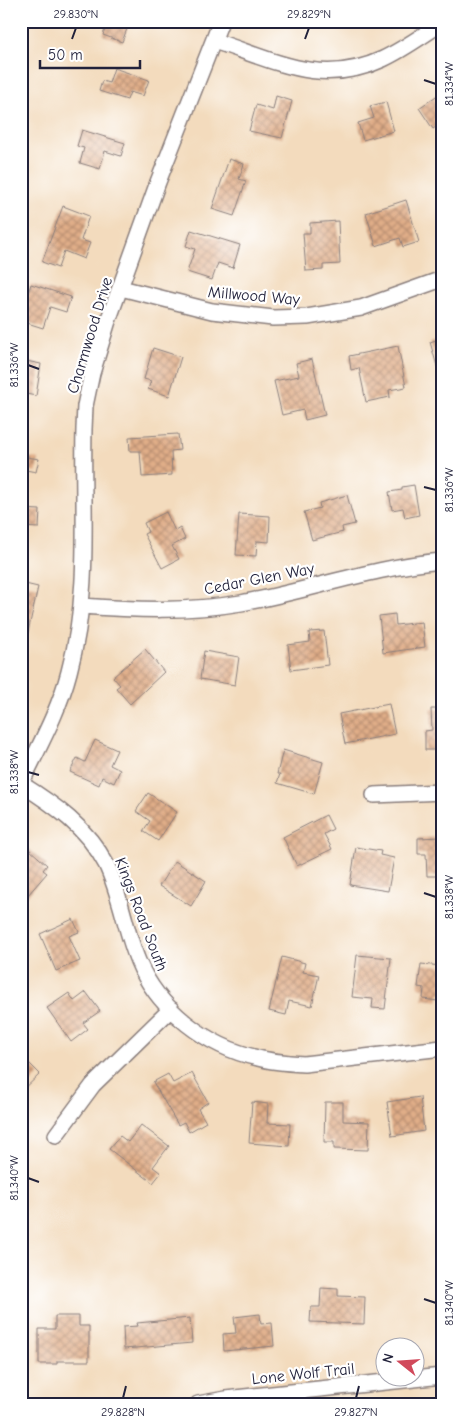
<svg xmlns="http://www.w3.org/2000/svg" width="463" height="1425" font-family="'Comic Neue',sans-serif">
<style>
.building{fill:url(#building-cross-hatch)}
.lines{fill:none;stroke-linecap:round;stroke-linejoin:round}
.street-casing{stroke:#8a7e7c;stroke-width:18}
.street{stroke:#fff;stroke-width:15}
.ticks{fill:none;stroke:#22223b;stroke-width:2}
.labels{text-anchor:middle;stroke-width:4.5;stroke-linejoin:round;paint-order:stroke}
.street-label{font-size:16px;fill:#22223b;stroke:#fff}
.neatline{fill:none;stroke:#22223b;stroke-width:2}
.ticks-label{font-size:12px;text-anchor:middle;fill:#22223b}
</style>
<defs>
<pattern id="building-cross-hatch" width="8" height="8" patternUnits="userSpaceOnUse" patternTransform="scale(1.25)"><rect width="8" height="8" fill="#e0ad88"/><path d="M0 0l8 8M0 8l8-8" fill="none" stroke="#b58c70"/></pattern>
</defs>
<rect width="100%" height="100%" fill="#fff"/>
<filter id="ink" filterUnits="userSpaceOnUse"><feTurbulence type="fractalNoise" baseFrequency=".02" numOctaves="2"/><feDisplacementMap in="SourceGraphic" scale="10" xChannelSelector="R" yChannelSelector="G"/><feConvolveMatrix kernelMatrix="1 2 1 2 8 2 1 2 1" color-interpolation-filters="sRGB"/></filter>
<filter id="wash" filterUnits="userSpaceOnUse"><feTurbulence type="fractalNoise" baseFrequency=".0096" numOctaves="4" result="noise"/><feDisplacementMap in="SourceGraphic" scale="20" xChannelSelector="R" yChannelSelector="G"/><feGaussianBlur stdDeviation="1.12" result="paint"/><feColorMatrix in="noise" values="0 0 0 0 0 0 0 0 0 0 0 0 0 0 0 0 0 1.4 0 .05"/><feComposite in="paint" operator="in"/></filter>
<g filter="url(#wash)">
<rect width="100%" height="100%" fill="#f3dbbd"/>
<g id="blocks">
<!-- building -->
<path class="building" d="M 108,21 L 130,21 L 122,42 L 103,35 Z
M 114,68 L 149,80 L 143,96 L 130,92 L 127,100 L 99,91 L 102,81 L 109,83 Z
M 442,92 L 442,123 L 433,129 L 419,108 Z
M 276,96 L 292,101 L 282,138 L 249,131 L 256,105 L 273,110 Z
M 386,102 L 394,131 L 363,140 L 358,123 L 374,118 L 370,106 Z
M 82,130 L 125,143 L 121,156 L 105,151 L 100,169 L 80,163 L 84,148 L 77,146 Z
M 229,159 L 244,164 L 239,179 L 246,181 L 234,216 L 212,209 Z
M 406,200 L 419,242 L 403,247 L 400,238 L 376,246 L 366,213 Z
M 63,206 L 89,216 L 81,240 L 90,243 L 84,259 L 64,251 L 58,268 L 42,262 Z
M 338,221 L 340,264 L 323,265 L 323,270 L 306,271 L 303,233 L 310,233 L 310,223 Z
M 191,230 L 240,245 L 233,268 L 218,263 L 212,280 L 187,272 L 195,249 L 186,246 Z
M 31,284 L 71,297 L 66,312 L 50,307 L 43,328 L 21,321 L 21,314 Z
M 442,338 L 442,373 L 439,373 L 430,342 Z
M 398,346 L 406,387 L 389,390 L 390,397 L 366,402 L 359,368 L 351,370 L 349,356 Z
M 153,348 L 181,357 L 169,396 L 148,389 L 151,381 L 144,379 Z
M 312,359 L 325,415 L 305,420 L 303,410 L 282,415 L 274,381 L 299,376 L 296,363 Z
M 21,360 L 41,364 L 36,396 L 21,393 Z
M 178,434 L 180,450 L 171,451 L 172,475 L 142,477 L 140,451 L 130,451 L 129,437 Z
M 21,456 L 39,459 L 36,472 L 21,469 Z
M 414,485 L 419,515 L 405,518 L 403,508 L 392,510 L 389,492 L 402,490 L 402,487 Z
M 347,495 L 355,524 L 342,527 L 343,532 L 312,540 L 304,512 L 320,508 L 319,503 Z
M 21,509 L 40,510 L 39,528 L 21,527 Z
M 166,512 L 175,531 L 180,528 L 185,539 L 172,546 L 179,559 L 162,568 L 144,534 L 148,532 L 144,523 Z
M 239,514 L 270,516 L 269,542 L 257,541 L 256,556 L 236,555 Z
M 21,583 L 38,587 L 26,641 L 21,641 Z
M 395,614 L 396,625 L 422,622 L 425,647 L 383,653 L 379,616 Z
M 324,631 L 328,665 L 291,670 L 288,645 L 310,642 L 309,632 Z
M 145,649 L 164,672 L 130,704 L 116,688 L 120,685 L 113,677 Z
M 204,651 L 239,657 L 235,685 L 200,679 Z
M 389,704 L 395,734 L 345,744 L 339,714 Z
M 431,709 L 442,709 L 442,750 L 425,750 L 425,731 L 432,730 Z
M 95,740 L 117,750 L 110,765 L 120,770 L 114,783 L 102,777 L 99,785 L 70,772 L 77,758 L 85,762 Z
M 283,750 L 323,762 L 314,794 L 277,783 L 280,774 L 277,774 Z
M 148,793 L 177,812 L 158,841 L 143,831 L 150,821 L 136,811 Z
M 326,815 L 333,829 L 324,834 L 332,849 L 297,866 L 283,837 Z
M 442,837 L 442,876 L 427,876 L 426,854 L 418,854 L 418,838 Z
M 21,842 L 47,865 L 43,870 L 47,873 L 21,903 Z
M 356,847 L 381,851 L 380,855 L 394,858 L 388,891 L 350,885 Z
M 175,861 L 206,881 L 191,906 L 159,886 Z
M 73,919 L 79,932 L 69,936 L 80,961 L 56,971 L 40,934 Z
M 357,955 L 391,958 L 385,1009 L 372,1008 L 373,999 L 352,997 Z
M 282,957 L 305,963 L 303,972 L 319,975 L 312,1006 L 289,1001 L 286,1015 L 269,1011 Z
M 421,964 L 442,966 L 442,993 L 440,993 L 438,1001 L 423,999 L 424,988 L 418,987 Z
M 86,992 L 100,1011 L 83,1023 L 88,1029 L 71,1042 L 47,1008 L 69,993 L 74,1001 Z
M 21,1055 L 40,1074 L 21,1092 Z
M 192,1073 L 208,1102 L 198,1109 L 206,1122 L 189,1132 L 184,1122 L 178,1125 L 153,1082 L 168,1074 L 173,1083 Z
M 420,1097 L 424,1131 L 392,1136 L 387,1102 Z
M 252,1102 L 268,1104 L 267,1123 L 290,1124 L 289,1146 L 249,1143 Z
M 325,1102 L 343,1102 L 343,1121 L 369,1122 L 368,1150 L 334,1149 L 334,1142 L 324,1142 Z
M 141,1125 L 169,1146 L 153,1167 L 161,1173 L 153,1183 L 109,1149 L 120,1136 L 128,1142 Z
M 321,1288 L 338,1289 L 338,1296 L 365,1297 L 364,1324 L 310,1322 L 311,1307 L 320,1307 Z
M 260,1314 L 261,1324 L 272,1323 L 274,1346 L 224,1351 L 223,1334 L 236,1333 L 234,1317 Z
M 55,1316 L 79,1316 L 79,1326 L 89,1326 L 89,1361 L 57,1361 L 57,1364 L 39,1364 L 39,1329 L 55,1329 Z
M 190,1318 L 192,1343 L 124,1349 L 123,1327 L 138,1326 L 137,1323 Z"/>
</g>
</g>
<g filter="url(#ink)">
<use href="#blocks" fill-opacity="0" stroke="#8a7e7c" stroke-width="1"/>
<g class="lines">
<!-- street casing -->
<g class="street-casing">
<path id="street" d="M 221,21 L 158,182 L 107,324 L 92,373 L 85,406 L 84,429 C 82,510 91,592 69,672 C 59,711 38,748 21,784 C 55,805 87,828 106,864 C 121,895 125,930 138,961 C 158,1010 208,1047 258,1058 C 273,1062 288,1063 304,1064 L 442,1048
M 214,41 C 274,60 321,88 383,59 C 403,50 423,35 442,23
M 121,288 L 212,311 L 273,318 L 307,317 L 361,308 L 442,279
M 82,606 C 135,610 188,612 241,603 C 308,591 373,567 442,561
M 374,795 L 442,792
M 56,1135 L 93,1085 L 171,1009
M 198,1404 L 226,1399 L 442,1376"/>
</g>
<!-- street -->
<use href="#street" class="street"/>
</g>
</g>
<!-- ticks -->
<path class="ticks" d="M 72,39 L 76,28M 305,39 L 309,28M 424,80 L 436,84M 28,365 L 39,369M 424,487 L 436,490M 28,772 L 39,775M 424,893 L 436,897M 28,1178 L 39,1182M 424,1299 L 436,1303M 123,1398 L 126,1386M 356,1398 L 359,1386"/>
<g class="labels">
<!-- street labels -->
<g class="street-label">
<text transform="translate(254 295) rotate(5)" y="6">Millwood Way</text>
<text transform="translate(89 335) rotate(-73)" y="6">Charmwood Drive</text>
<text transform="translate(259 578) rotate(-11)" y="6">Cedar Glen Way</text>
<text transform="translate(142 914) rotate(69)" y="6">Kings Road South</text>
<text transform="translate(303 1373) rotate(-6)" y="6">Lone Wolf Trail</text>
</g>
</g>
<!-- margin -->
<rect width="463" height="1425" fill="none" stroke="#fff" stroke-width="55"/>
<!-- north arrow -->
<g transform="translate(400 1362) rotate(287)"><circle r="24" fill="#ffffff" stroke="#a7a7b1"/>
<path d="M0-4L9 19L0 12L-9 19Z" fill="#d1495b"/>
<text y="-8" font-size="14" font-weight="bold" text-anchor="middle" fill="#22223b">N</text>
</g>
<!-- scale -->
<path d="M40 60v8h100v-8" fill="none" stroke="#22223b" stroke-width="2.5"/>
<text x="48" y="60" font-size="15" fill="#22223b" stroke="#ffffff" stroke-width="4" paint-order="stroke">50 m</text>
<rect x="28" y="28" width="408" height="1370" class="neatline"/>
<g class="ticks-label">
<text x="76" y="18">29.830°N</text>
<text x="309" y="18">29.829°N</text>
<text transform="translate(449 84) rotate(-90)" y="4">81.334°W</text>
<text transform="translate(14 365) rotate(-90)" y="4">81.336°W</text>
<text transform="translate(449 490) rotate(-90)" y="4">81.336°W</text>
<text transform="translate(14 772) rotate(-90)" y="4">81.338°W</text>
<text transform="translate(449 897) rotate(-90)" y="4">81.338°W</text>
<text transform="translate(14 1178) rotate(-90)" y="4">81.340°W</text>
<text transform="translate(449 1303) rotate(-90)" y="4">81.340°W</text>
<text x="123" y="1416">29.828°N</text>
<text x="356" y="1416">29.827°N</text>
</g>
</svg>
